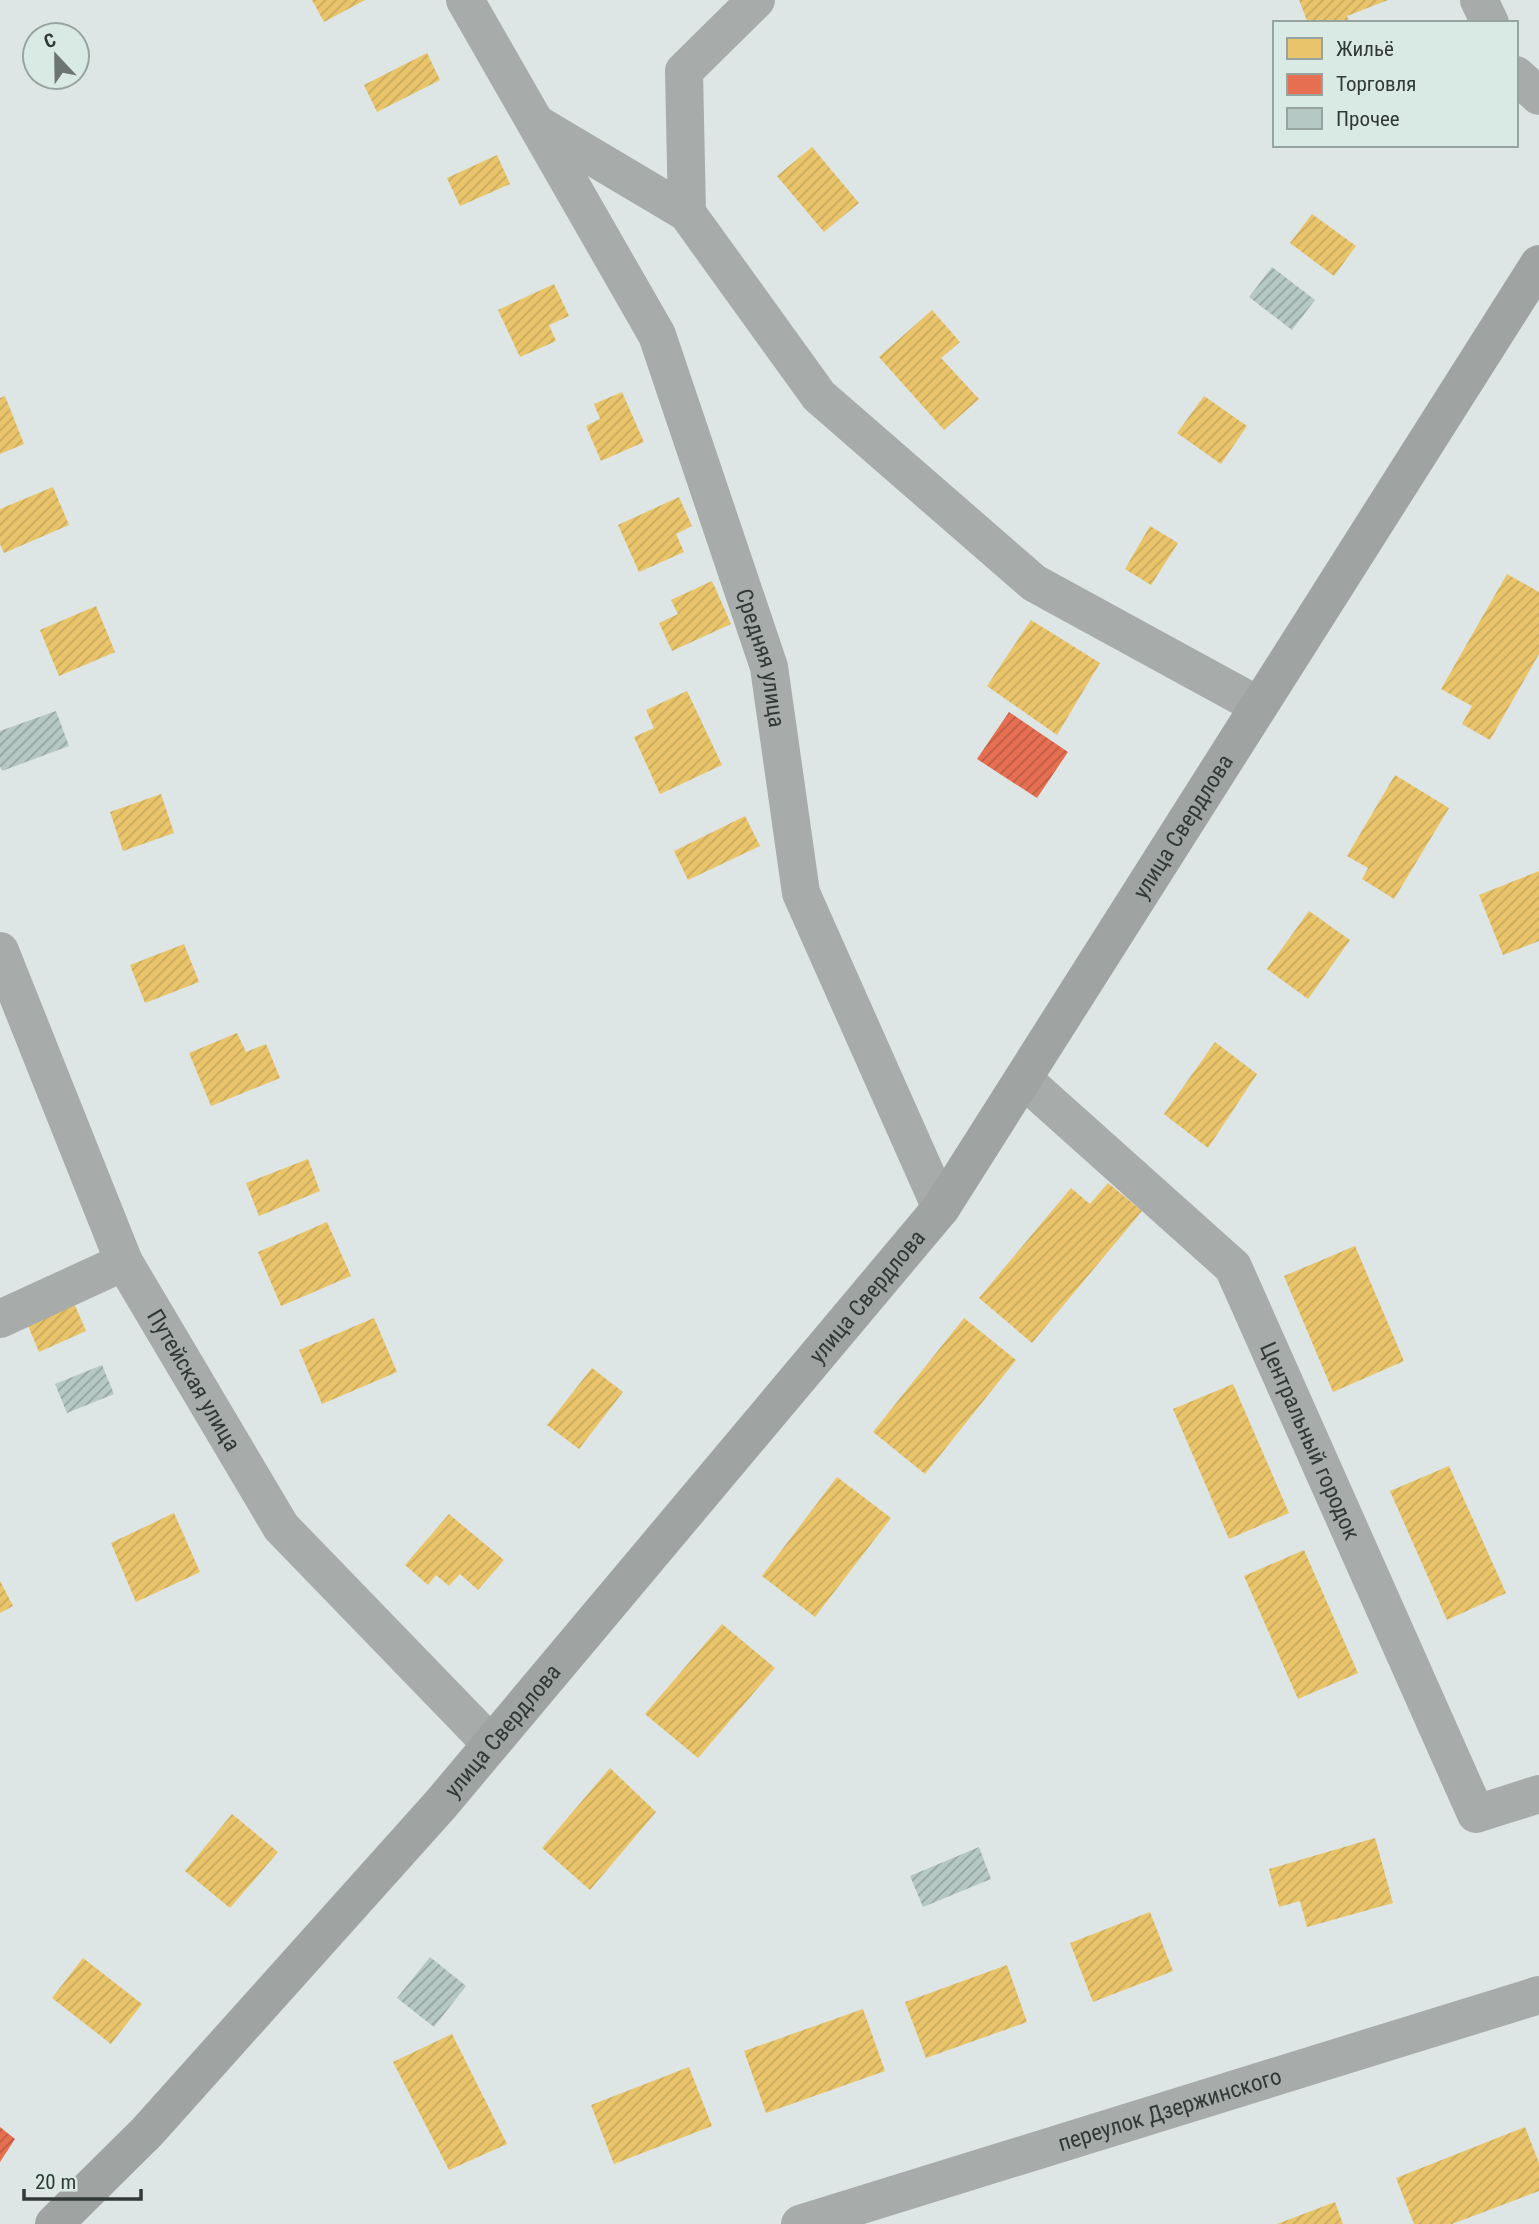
<svg xmlns="http://www.w3.org/2000/svg" width="1539" height="2224" font-family="'Roboto Condensed',sans-serif">
<style>
.homes{fill:url(#homes-hatch)}
.shops{fill:url(#shops-hatch)}
.building{fill:url(#building-hatch)}
.lines{fill:none;stroke-linecap:round;stroke-linejoin:round}
.minor{stroke:#a7abaa;stroke-width:38}
.tertiary{stroke:#a7abaa;stroke-width:38}
.primary{stroke:#9fa4a3;stroke-width:38}
.labels{text-anchor:middle;stroke-width:7;stroke-linejoin:round;paint-order:stroke}
.street-label{font-size:23px;fill:#313836;stroke:#d9eae5}
</style>
<defs>
<pattern id="homes-hatch" width="6" height="6" patternUnits="userSpaceOnUse" patternTransform="scale(1.75)"><rect width="6" height="6" fill="#e9c46a"/><path d="M-1 1l2-2M0 6l6-6M5 7l2-2" fill="none" stroke="#c8a95c"/></pattern>
<pattern id="shops-hatch" width="6" height="6" patternUnits="userSpaceOnUse" patternTransform="scale(1.75)"><rect width="6" height="6" fill="#e76f51"/><path d="M-1 1l2-2M0 6l6-6M5 7l2-2" fill="none" stroke="#bc5c44"/></pattern>
<pattern id="building-hatch" width="6" height="6" patternUnits="userSpaceOnUse" patternTransform="scale(1.75)"><rect width="6" height="6" fill="#b6c8c4"/><path d="M-1 1l2-2M0 6l6-6M5 7l2-2" fill="none" stroke="#95a3a0"/></pattern>
</defs>
<rect width="100%" height="100%" fill="#dde6e4"/>
<!-- homes -->
<path class="homes" d="M 312,0 L 365,0 L 324,22 Z
M 1299,0 L 1388,0 L 1347,16 L 1350,23 L 1308,23 Z
M 427,53 L 440,80 L 377,112 L 364,85 Z
M 812,147 L 859,203 L 824,232 L 777,176 Z
M 497,155 L 510,184 L 460,206 L 447,178 Z
M 1312,214 L 1356,246 L 1334,276 L 1290,243 Z
M 554,284 L 569,316 L 549,325 L 556,341 L 520,357 L 498,310 Z
M 932,310 L 960,342 L 941,358 L 979,399 L 944,430 L 879,357 Z
M 622,392 L 644,442 L 601,461 L 586,426 L 600,419 L 594,404 Z
M 5,396 L 24,444 L 0,454 L 0,398 Z
M 1204,396 L 1247,426 L 1221,464 L 1177,433 Z
M 53,487 L 69,525 L 4,553 L 0,544 L 0,509 Z
M 679,497 L 692,526 L 676,534 L 684,552 L 639,572 L 618,525 Z
M 1150,526 L 1178,543 L 1151,585 L 1125,569 Z
M 1507,574 L 1539,592 L 1539,654 L 1490,740 L 1462,724 L 1472,706 L 1441,689 Z
M 712,581 L 731,624 L 672,651 L 659,623 L 678,614 L 671,600 Z
M 96,606 L 115,652 L 59,676 L 40,630 Z
M 1031,620 L 1100,663 L 1057,735 L 987,686 Z
M 687,691 L 722,765 L 660,794 L 634,737 L 654,728 L 646,710 Z
M 1395,775 L 1449,808 L 1394,899 L 1362,879 L 1368,868 L 1347,856 Z
M 161,794 L 174,833 L 123,851 L 110,812 Z
M 745,816 L 760,846 L 688,880 L 674,851 Z
M 1539,871 L 1539,941 L 1503,955 L 1479,895 Z
M 1309,911 L 1350,940 L 1308,999 L 1267,969 Z
M 184,944 L 199,982 L 145,1003 L 130,965 Z
M 237,1033 L 246,1052 L 266,1044 L 280,1078 L 211,1106 L 189,1053 Z
M 1215,1042 L 1257,1074 L 1208,1148 L 1164,1114 Z
M 308,1159 L 320,1191 L 259,1216 L 246,1183 Z
M 1108,1183 L 1142,1211 L 1032,1343 L 979,1298 L 1071,1188 L 1090,1204 Z
M 327,1222 L 351,1276 L 281,1306 L 258,1252 Z
M 1355,1246 L 1404,1361 L 1333,1392 L 1284,1276 Z
M 71,1296 L 86,1331 L 39,1352 L 24,1316 Z
M 374,1318 L 397,1372 L 322,1404 L 299,1350 Z
M 964,1318 L 1016,1360 L 925,1474 L 873,1432 Z
M 592,1368 L 623,1392 L 579,1449 L 547,1425 Z
M 1233,1384 L 1289,1513 L 1229,1539 L 1173,1409 Z
M 1449,1466 L 1506,1593 L 1447,1620 L 1390,1491 Z
M 837,1477 L 891,1518 L 815,1617 L 762,1576 Z
M 174,1513 L 200,1572 L 136,1602 L 111,1543 Z
M 449,1514 L 504,1560 L 478,1590 L 460,1574 L 449,1586 L 436,1575 L 428,1585 L 405,1565 Z
M 1304,1550 L 1358,1673 L 1298,1699 L 1244,1576 Z
M 0,1581 L 13,1606 L 0,1613 Z
M 722,1624 L 775,1668 L 698,1758 L 645,1714 Z
M 610,1768 L 656,1812 L 590,1890 L 542,1848 Z
M 232,1814 L 278,1852 L 230,1908 L 185,1871 Z
M 1375,1838 L 1393,1903 L 1307,1927 L 1300,1901 L 1279,1907 L 1269,1869 Z
M 1150,1912 L 1173,1971 L 1093,2002 L 1070,1943 Z
M 83,1958 L 142,2004 L 111,2044 L 52,1998 Z
M 1007,1965 L 1027,2022 L 926,2058 L 905,2002 Z
M 863,2009 L 885,2071 L 766,2113 L 744,2051 Z
M 452,2034 L 507,2144 L 449,2170 L 393,2062 Z
M 689,2067 L 712,2126 L 614,2164 L 591,2105 Z
M 1525,2127 L 1539,2163 L 1539,2191 L 1452,2224 L 1414,2224 L 1396,2178 Z
M 1335,2202 L 1343,2224 L 1277,2224 Z"/>
<!-- shops -->
<path class="shops" d="M 1009,712 L 1068,752 L 1037,798 L 977,759 Z
M 0,2127 L 15,2139 L 0,2162 Z"/>
<!-- building -->
<path class="building" d="M 1272,267 L 1315,300 L 1292,330 L 1249,297 Z
M 56,711 L 69,746 L 2,771 L 0,766 L 0,731 Z
M 102,1365 L 114,1394 L 67,1413 L 55,1384 Z
M 979,1847 L 991,1879 L 923,1907 L 910,1876 Z
M 430,1957 L 466,1986 L 434,2027 L 397,1998 Z"/>
<g class="lines">
<!-- minor -->
<g class="minor">
<path id="s1" d="M 465,0 L 657,335 L 769,667 L 801,893 L 941,1208"/>
<path d="M 1479,0 L 1490,23"/>
<path d="M 1516,75 L 1539,96"/>
<path d="M 539,125 L 687,213 L 819,396 L 1034,583 L 1259,706"/>
<path d="M 687,213 L 684,71 L 756,0"/>
<path id="s2" d="M 0,951 L 124,1262 L 281,1527 L 491,1744"/>
<path id="s3" d="M 1023,1079 L 1233,1267 L 1476,1814 L 1539,1794"/>
<path d="M 0,1319 L 124,1262"/>
</g>
<!-- tertiary -->
<path class="tertiary" id="s4" d="M 800,2224 L 1539,1995"/>
<!-- primary -->
<path class="primary" id="s5" d="M 54,2224 L 147,2132 L 441,1804 L 941,1208 L 1539,264"/>
</g>
<g class="labels">
<!-- street labels -->
<g class="street-label">
<text dy="8" stroke="none"><textPath href="#s1" startOffset="726">Средняя улица</textPath></text>
<text dy="8" stroke="none"><textPath href="#s5" startOffset="1801">улица Свердлова</textPath></text>
<text dy="8" stroke="none"><textPath href="#s5" startOffset="1234">улица Свердлова</textPath></text>
<text dy="8" stroke="none"><textPath href="#s2" startOffset="472">Путейская улица</textPath></text>
<text dy="8" stroke="none"><textPath href="#s3" startOffset="472">Центральный городок</textPath></text>
<text dy="8" stroke="none"><textPath href="#s5" startOffset="667">улица Свердлова</textPath></text>
<text dy="8" stroke="none"><textPath href="#s4" startOffset="387">переулок Дзержинского</textPath></text>
</g>
</g>
<!-- legend -->
<rect x="1273" y="21" width="245" height="126" fill="#d9eae5" stroke="#96a39f" stroke-width="2"/>
<rect x="1287" y="38" width="35" height="21" fill="#e9c46a" stroke="#96a39f" stroke-width="2"/>
<text x="1336" y="56" font-size="21" fill="#313836">Жильё</text>
<rect x="1287" y="74" width="35" height="21" fill="#e76f51" stroke="#96a39f" stroke-width="2"/>
<text x="1336" y="91" font-size="21" fill="#313836">Торговля</text>
<rect x="1287" y="108" width="35" height="21" fill="#b6c8c4" stroke="#96a39f" stroke-width="2"/>
<text x="1336" y="126" font-size="21" fill="#313836">Прочее</text>
<!-- north arrow -->
<g transform="translate(56 56) rotate(338)"><circle r="33" fill="#d9eae5" stroke="#96a39f" stroke-width="2"/>
<path d="M0-5L12 26L0 18L-12 26Z" fill="#6d7573"/>
<text y="-10" font-size="19" font-weight="bold" text-anchor="middle" fill="#313836">С</text>
</g>
<!-- scale -->
<path d="M24 2189v10h117v-10" fill="none" stroke="#313836" stroke-width="3.5"/>
<text x="35" y="2189" font-size="21" fill="#313836" stroke="#d9eae5" stroke-width="5" paint-order="stroke">20 m</text>
</svg>
